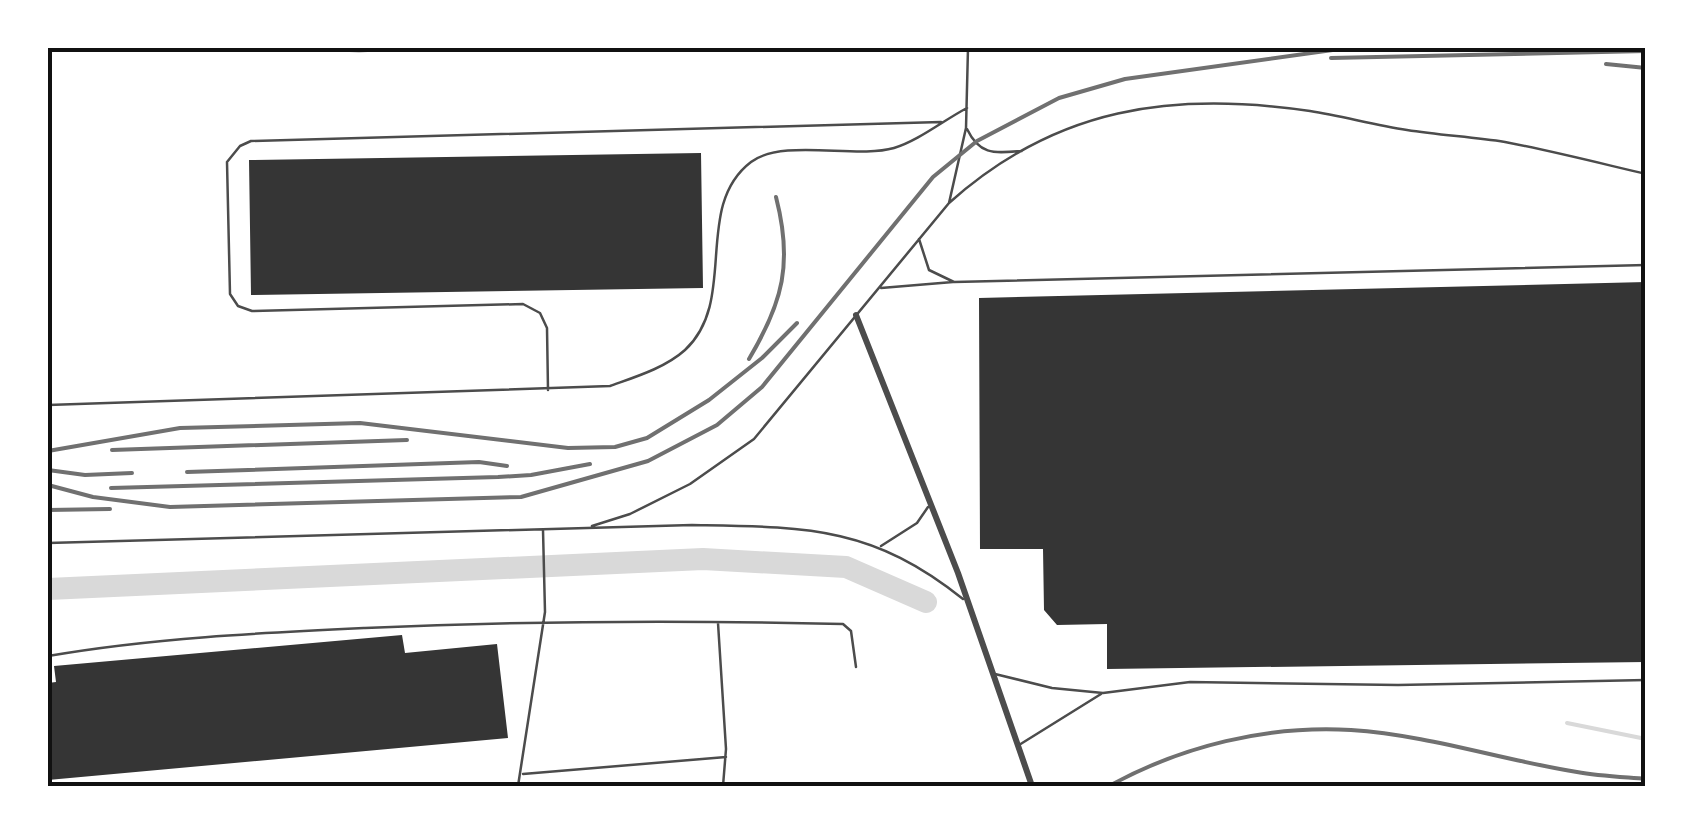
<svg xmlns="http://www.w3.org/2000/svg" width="1693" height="834" font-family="'PT Sans Narrow',sans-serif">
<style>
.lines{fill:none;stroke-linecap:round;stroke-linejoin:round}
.stream{stroke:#d9d9d9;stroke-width:4}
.river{stroke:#d9d9d9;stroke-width:22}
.building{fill:#353535}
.service{stroke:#4c4c4c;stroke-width:2.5}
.minor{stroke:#4c4c4c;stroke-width:6}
.rail{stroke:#707070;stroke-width:4}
.neatline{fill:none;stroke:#111;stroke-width:4}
</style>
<rect width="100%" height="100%" fill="#fff"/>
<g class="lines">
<!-- stream -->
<path class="stream" d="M 1567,723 L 1646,739"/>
<!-- river -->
<path class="river" d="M 48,589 L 703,559 L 846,567 L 926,602"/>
</g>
<!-- building -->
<path class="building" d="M 701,153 L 703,288 L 251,295 L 249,160 Z
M 1646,282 L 1646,662 L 1107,669 L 1107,624 L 1057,625 L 1044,610 L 1043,549 L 980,549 L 979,298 Z
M 402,635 L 405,653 L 497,644 L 508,738 L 48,780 L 48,683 L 56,682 L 54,666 Z"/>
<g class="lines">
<!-- service -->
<path class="service" d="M 249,48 L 359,51 L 463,48
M 967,129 C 980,156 995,153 1022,151
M 949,203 C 1056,107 1172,91 1310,111 C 1342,116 1374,125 1407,130 C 1439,135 1472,137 1505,142 C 1552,151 1599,163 1646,174
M 919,239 L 929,270 L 954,282 L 1646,265
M 881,288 L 953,282
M 548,390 L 547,328 L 540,313 L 523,304 L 252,311 L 238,306 L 230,294 L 227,162 L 240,146 L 251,141 L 941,122
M 48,405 L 610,386 C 635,377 665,368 685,350 C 739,300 692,207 751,162 C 783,138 856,159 894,148 C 918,141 944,120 967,108
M 592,526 L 630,514 L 690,484 L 754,439 L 949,203 L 966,128 L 968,48
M 48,543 L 692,525 C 804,527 871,525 963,599
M 881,546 L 917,523 L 928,507
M 718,623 L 726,749 L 723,786
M 48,656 C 152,638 259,633 365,628 C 524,621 683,620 843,624 L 851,631 L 856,667
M 995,674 L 1052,688 L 1103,693 L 1190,682 L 1398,685 L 1646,680
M 1019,745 L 1101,694
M 523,774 L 726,757
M 518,786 L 545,612 L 543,530"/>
<!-- minor -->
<path class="minor" d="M 856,315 L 958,573 L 1032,786"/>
<!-- rail -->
<path class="rail" d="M 1331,58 L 1646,51
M 1606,64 L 1646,68
M 749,359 C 783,302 793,263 776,197
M 112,450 L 407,440
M 48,451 L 180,428 L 360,423 L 568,448 L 615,447 L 647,438 L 709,400 L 762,358 L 797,323
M 48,470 L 85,475 L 132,473
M 187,472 L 479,462 L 507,466
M 48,485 L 93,497 L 170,507 L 521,497 L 648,461 L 717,425 L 762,387 L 933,177 L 977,141 L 1059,98 L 1125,79 L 1347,48
M 111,488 L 498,477 L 531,475 L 590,464
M 48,510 L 110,509
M 1109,786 C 1182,746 1267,725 1351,730 C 1428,735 1502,760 1577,772 C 1599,776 1623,777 1646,779"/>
</g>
<!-- border -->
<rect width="1693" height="834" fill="none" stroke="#ffffff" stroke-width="100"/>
<rect x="50" y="50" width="1593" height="734" class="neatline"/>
</svg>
